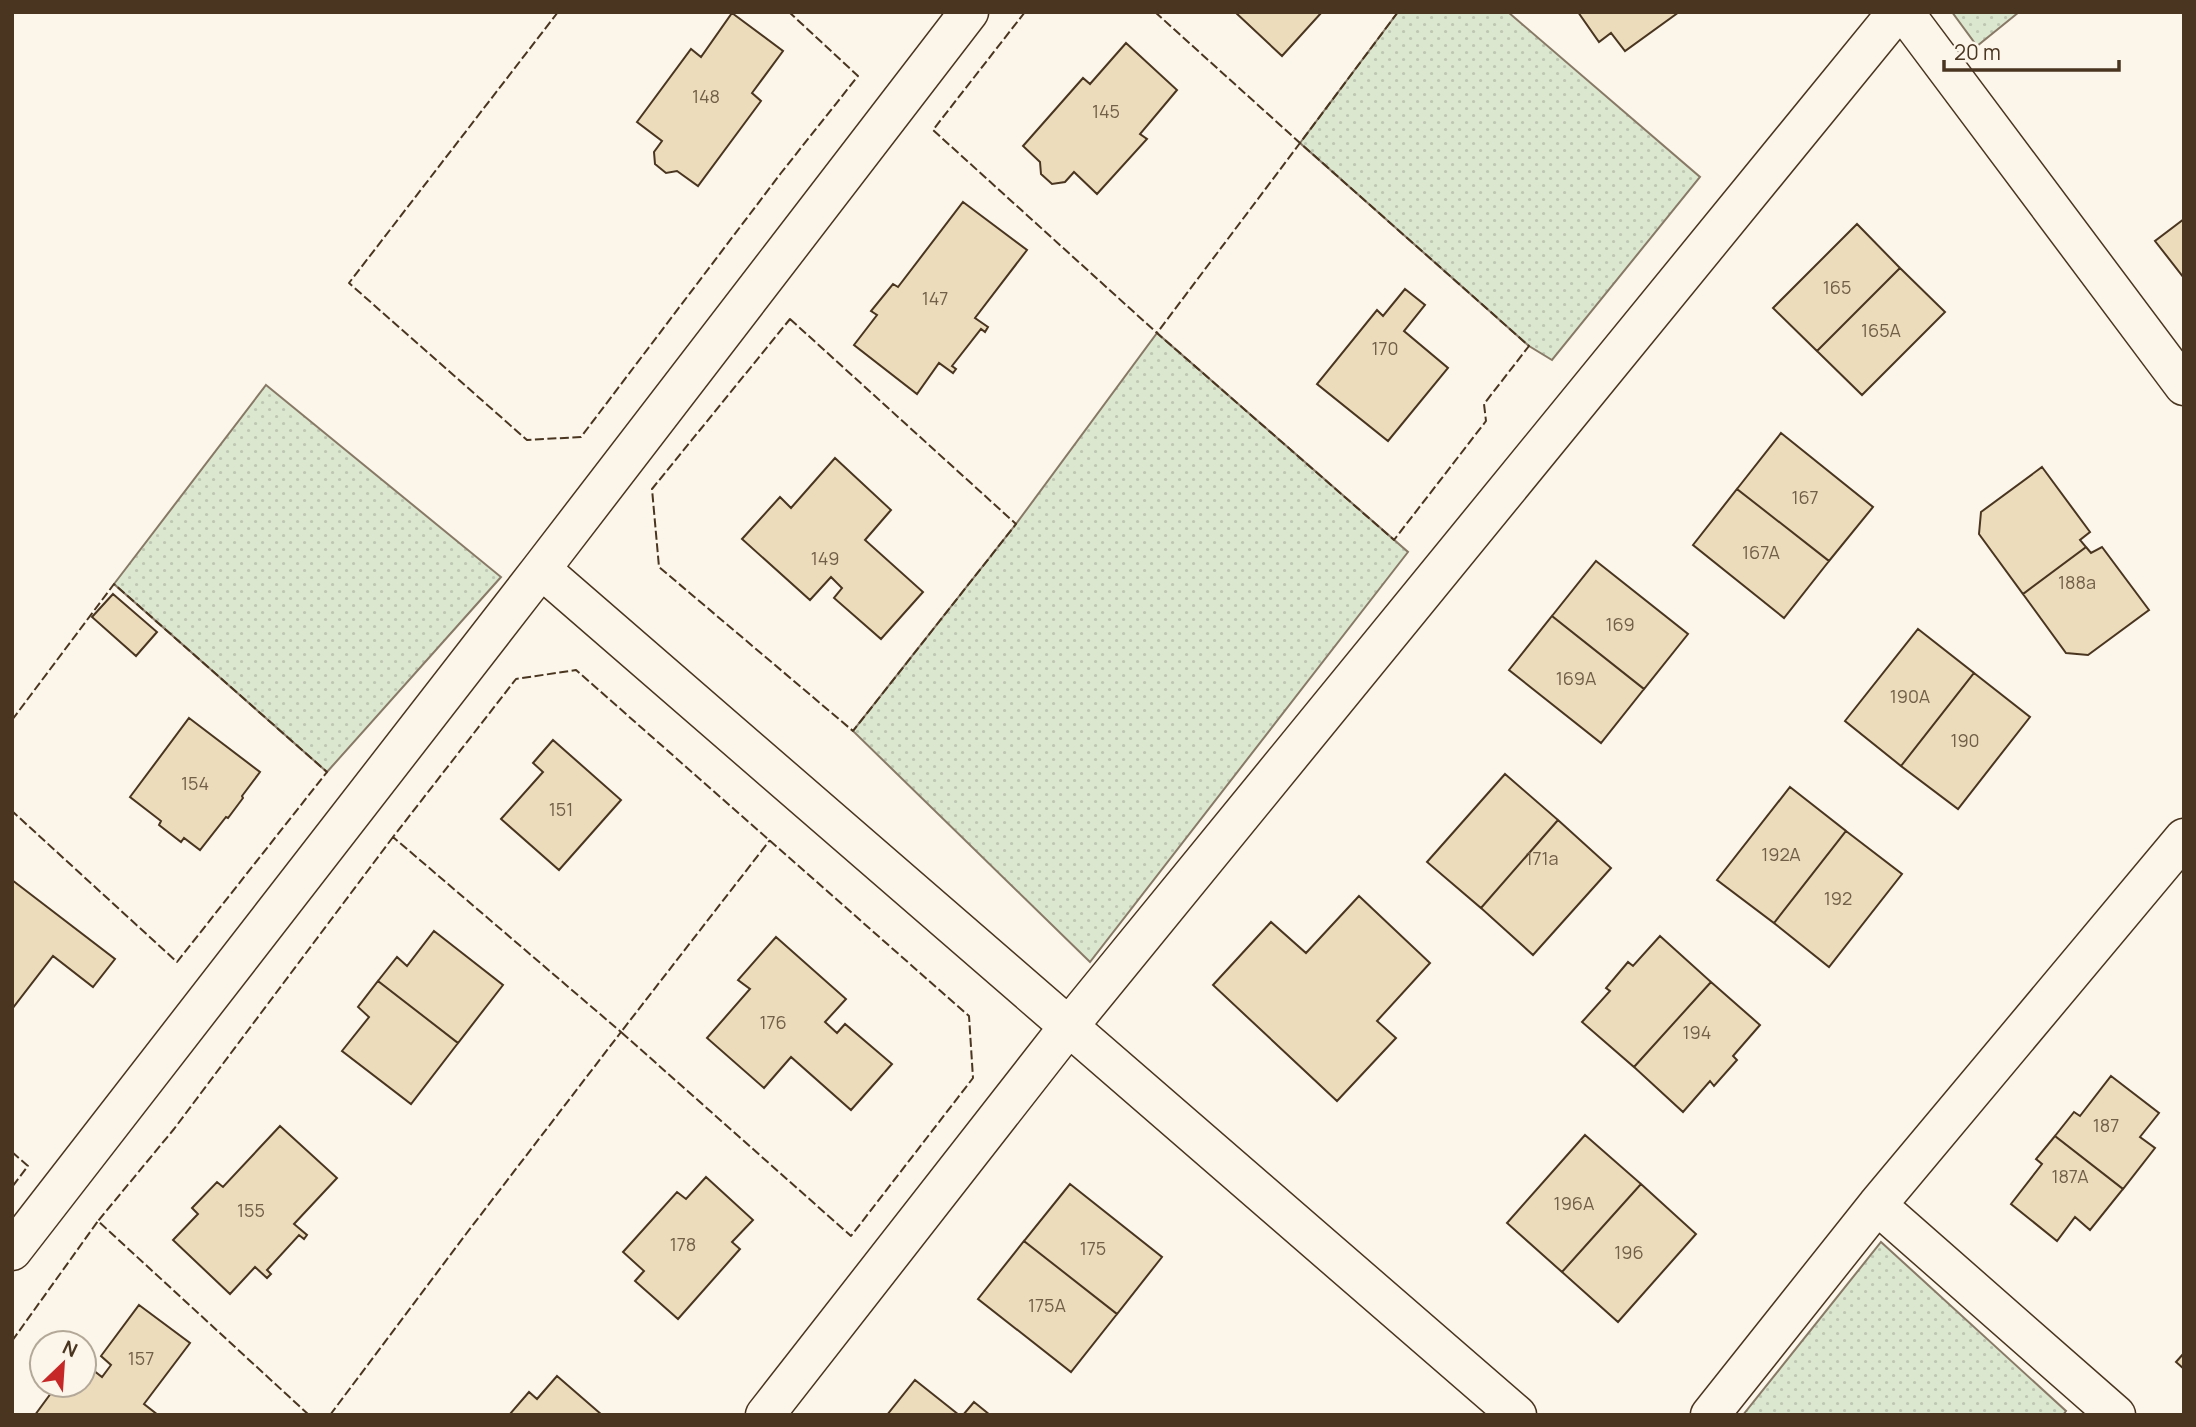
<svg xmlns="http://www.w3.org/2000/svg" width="2196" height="1427" font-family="Manrope,sans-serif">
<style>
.grass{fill:url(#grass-dots);stroke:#887966;stroke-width:2}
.building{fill:#ecdcbc;stroke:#4a3520;stroke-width:2}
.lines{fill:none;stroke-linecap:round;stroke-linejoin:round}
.minor-casing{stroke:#4a3520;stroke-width:41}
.minor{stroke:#fbf6e9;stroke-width:38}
.fence{stroke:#4a3520;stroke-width:2;stroke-dasharray:9 3.5;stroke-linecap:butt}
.labels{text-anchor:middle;stroke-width:5;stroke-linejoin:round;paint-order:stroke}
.number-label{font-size:18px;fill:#725f47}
</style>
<defs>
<pattern id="grass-dots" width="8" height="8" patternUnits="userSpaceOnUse" patternTransform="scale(1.75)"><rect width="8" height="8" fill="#dce7d0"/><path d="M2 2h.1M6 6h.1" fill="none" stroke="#bec7b2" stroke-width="1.8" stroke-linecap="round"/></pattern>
</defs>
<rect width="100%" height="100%" fill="#fbf6e9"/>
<!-- grass -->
<path class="grass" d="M 1398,12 L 1508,12 L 1700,177 L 1552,360 L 1529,346 L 1300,143 Z
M 1952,12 L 2019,12 L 1977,46 Z
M 1157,333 L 1408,552 L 1090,962 L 853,731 L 1016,524 Z
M 266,385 L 501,577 L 327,772 L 114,584 Z
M 1881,1242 L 2066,1411 L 2063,1415 L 1743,1415 Z"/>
<!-- building -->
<path class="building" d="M 1235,12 L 1322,12 L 1282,56 Z
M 1578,12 L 1679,12 L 1625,51 L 1611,33 L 1599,42 Z
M 732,13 L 783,51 L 752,93 L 761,101 L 698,186 L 677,171 L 666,173 L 655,164 L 654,152 L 662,141 L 637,122 L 691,49 L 701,57 Z
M 1126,43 L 1177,90 L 1140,134 L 1147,139 L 1097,194 L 1074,172 L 1065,182 L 1052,184 L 1041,174 L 1040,162 L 1023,146 L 1083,78 L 1090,84 Z
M 963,202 L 1027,250 L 975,318 L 988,327 L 985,332 L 981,329 L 952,366 L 956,369 L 953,373 L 939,363 L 917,394 L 854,345 L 877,315 L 871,311 L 893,284 L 898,287 Z
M 2184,219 L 2184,278 L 2155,241 Z
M 1857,224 L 1900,268 L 1817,351 L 1773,308 Z
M 1900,268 L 1945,312 L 1862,395 L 1817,351 Z
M 1405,289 L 1425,305 L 1404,331 L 1448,368 L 1388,441 L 1317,384 L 1377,310 L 1383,316 Z
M 1781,433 L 1873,507 L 1829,561 L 1737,489 Z
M 835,458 L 891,510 L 865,540 L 923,592 L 881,639 L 834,598 L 842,588 L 831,577 L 810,600 L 742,539 L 780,497 L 791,508 Z
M 2042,467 L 2090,532 L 2080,540 L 2086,547 L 2023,594 L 1979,534 L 1981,512 Z
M 1737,489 L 1829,561 L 1784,618 L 1693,545 Z
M 2086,547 L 2091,553 L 2102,547 L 2149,610 L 2088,655 L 2066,653 L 2023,594 Z
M 1596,561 L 1688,634 L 1644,689 L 1552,616 Z
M 113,594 L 157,632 L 136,656 L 92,617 Z
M 1552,616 L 1644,689 L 1601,743 L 1509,670 Z
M 1918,629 L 1974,673 L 1901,766 L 1845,721 Z
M 1974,673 L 2030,717 L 1958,809 L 1901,766 Z
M 189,718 L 260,772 L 242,796 L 243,798 L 228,818 L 226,817 L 200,850 L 184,838 L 181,842 L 159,825 L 161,821 L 130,797 Z
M 553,740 L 621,800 L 559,870 L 501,819 L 543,772 L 533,763 Z
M 1505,774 L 1558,820 L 1481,908 L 1427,862 Z
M 1790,787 L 1846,831 L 1774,923 L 1717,880 Z
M 1558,820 L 1611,868 L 1533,955 L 1481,908 Z
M 1846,831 L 1902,874 L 1829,967 L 1774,923 Z
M 12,880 L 115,959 L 93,987 L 53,956 L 12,1009 Z
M 1359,896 L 1430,963 L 1377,1021 L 1396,1038 L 1337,1101 L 1213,985 L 1271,922 L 1306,953 Z
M 434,931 L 503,985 L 458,1043 L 378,981 L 397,957 L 407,966 Z
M 1660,936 L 1711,982 L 1634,1067 L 1582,1022 L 1610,991 L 1606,988 L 1628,962 L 1633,966 Z
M 776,937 L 846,999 L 825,1022 L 837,1033 L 845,1024 L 892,1064 L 851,1110 L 791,1057 L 764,1088 L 707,1038 L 750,989 L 738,980 Z
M 378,981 L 458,1043 L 411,1104 L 342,1051 L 369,1017 L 358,1007 Z
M 1711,982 L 1760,1025 L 1733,1056 L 1737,1060 L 1714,1086 L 1710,1081 L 1683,1112 L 1634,1067 Z
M 2111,1076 L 2159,1113 L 2140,1137 L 2155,1148 L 2123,1189 L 2055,1136 L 2074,1112 L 2080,1116 Z
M 280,1126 L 337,1178 L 294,1224 L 307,1235 L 304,1239 L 299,1235 L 267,1270 L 271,1274 L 267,1278 L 255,1267 L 230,1294 L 173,1240 L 198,1214 L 192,1208 L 217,1182 L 223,1187 Z
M 1585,1135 L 1641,1184 L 1562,1272 L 1507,1223 Z
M 2055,1136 L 2123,1189 L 2090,1230 L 2075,1217 L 2057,1241 L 2011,1204 L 2042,1164 L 2036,1159 Z
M 706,1177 L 753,1220 L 732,1242 L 740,1249 L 678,1319 L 635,1281 L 644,1271 L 623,1252 L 677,1192 L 686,1199 Z
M 1070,1184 L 1162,1257 L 1117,1314 L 1024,1241 Z
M 1641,1184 L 1696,1234 L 1618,1322 L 1562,1272 Z
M 1024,1241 L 1117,1314 L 1071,1372 L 978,1299 Z
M 139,1305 L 190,1343 L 144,1404 L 158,1415 L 35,1415 L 57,1385 L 84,1385 L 84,1363 L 102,1377 L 111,1365 L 101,1356 Z
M 2184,1353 L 2184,1369 L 2176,1362 Z
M 557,1376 L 602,1415 L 509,1415 L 529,1392 L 537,1399 Z
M 915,1380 L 959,1415 L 887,1415 Z
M 974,1402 L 990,1415 L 963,1415 Z"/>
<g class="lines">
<!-- minor casing -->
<g class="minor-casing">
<path id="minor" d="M 1904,12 L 2184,386
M 541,569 L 1517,1415
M 1877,1205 L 2116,1415
M 12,1251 L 541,569 L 969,12
M 765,1415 L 1069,1026 L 1897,12
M 1710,1415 L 1877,1205 L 2184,838"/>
</g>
<!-- minor -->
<use href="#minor" class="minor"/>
<!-- fence -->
<path class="fence" d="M 558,12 L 349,283 L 527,440 L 581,437 L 781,173 L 858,76 L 789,12
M 1025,12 L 933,130 L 1157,333 L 1394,540 L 1486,421 L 1484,404 L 1529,346 L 1300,143 L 1157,333
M 1155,12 L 1300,143 L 1398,12
M 790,319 L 1016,524 L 853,731 L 659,567 L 652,489 Z
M 12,720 L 114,584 L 327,772 L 177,962 L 12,811
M 12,1152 L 28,1166 L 12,1187
M 12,1341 L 98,1221
M 309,1415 L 98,1221 L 174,1129 L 393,837
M 330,1415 L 466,1234 L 621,1032 L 393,837 L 516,679 L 576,670 L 969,1016 L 973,1078 L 851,1236 L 621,1032 L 770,840"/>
</g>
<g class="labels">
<!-- number labels -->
<g class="number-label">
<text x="706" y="103">148</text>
<text x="1106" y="118">145</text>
<text x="1837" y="294">165</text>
<text x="935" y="305">147</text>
<text x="1881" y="337">165A</text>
<text x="1385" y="355">170</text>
<text x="1805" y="504">167</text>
<text x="1761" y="559">167A</text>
<text x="825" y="565">149</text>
<text x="2077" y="589">188a</text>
<text x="1620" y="631">169</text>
<text x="1576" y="685">169A</text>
<text x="1910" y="703">190A</text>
<text x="1965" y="747">190</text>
<text x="195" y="790">154</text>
<text x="561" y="816">151</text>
<text x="1781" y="861">192A</text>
<text x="1542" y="865">171a</text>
<text x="1838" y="905">192</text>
<text x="773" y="1029">176</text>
<text x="1697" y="1039">194</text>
<text x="2106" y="1132">187</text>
<text x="2070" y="1183">187A</text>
<text x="1574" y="1210">196A</text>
<text x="251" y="1217">155</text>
<text x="683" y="1251">178</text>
<text x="1093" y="1255">175</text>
<text x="1629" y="1259">196</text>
<text x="1047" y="1312">175A</text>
<text x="141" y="1365">157</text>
</g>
</g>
<!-- border -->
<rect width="2196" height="1427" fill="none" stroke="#4a3520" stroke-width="28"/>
<!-- north arrow -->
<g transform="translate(63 1364) rotate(25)"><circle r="33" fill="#fbf6e9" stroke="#b4a999" stroke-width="2"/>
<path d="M0-5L12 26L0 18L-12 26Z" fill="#c62828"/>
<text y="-10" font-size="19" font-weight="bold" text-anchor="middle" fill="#4a3520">N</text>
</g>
<!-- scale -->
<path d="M1944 60v10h175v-10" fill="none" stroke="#4a3520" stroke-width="3.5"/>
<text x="1954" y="60" font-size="21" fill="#4a3520" stroke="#fbf6e9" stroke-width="5" paint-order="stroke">20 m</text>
</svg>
